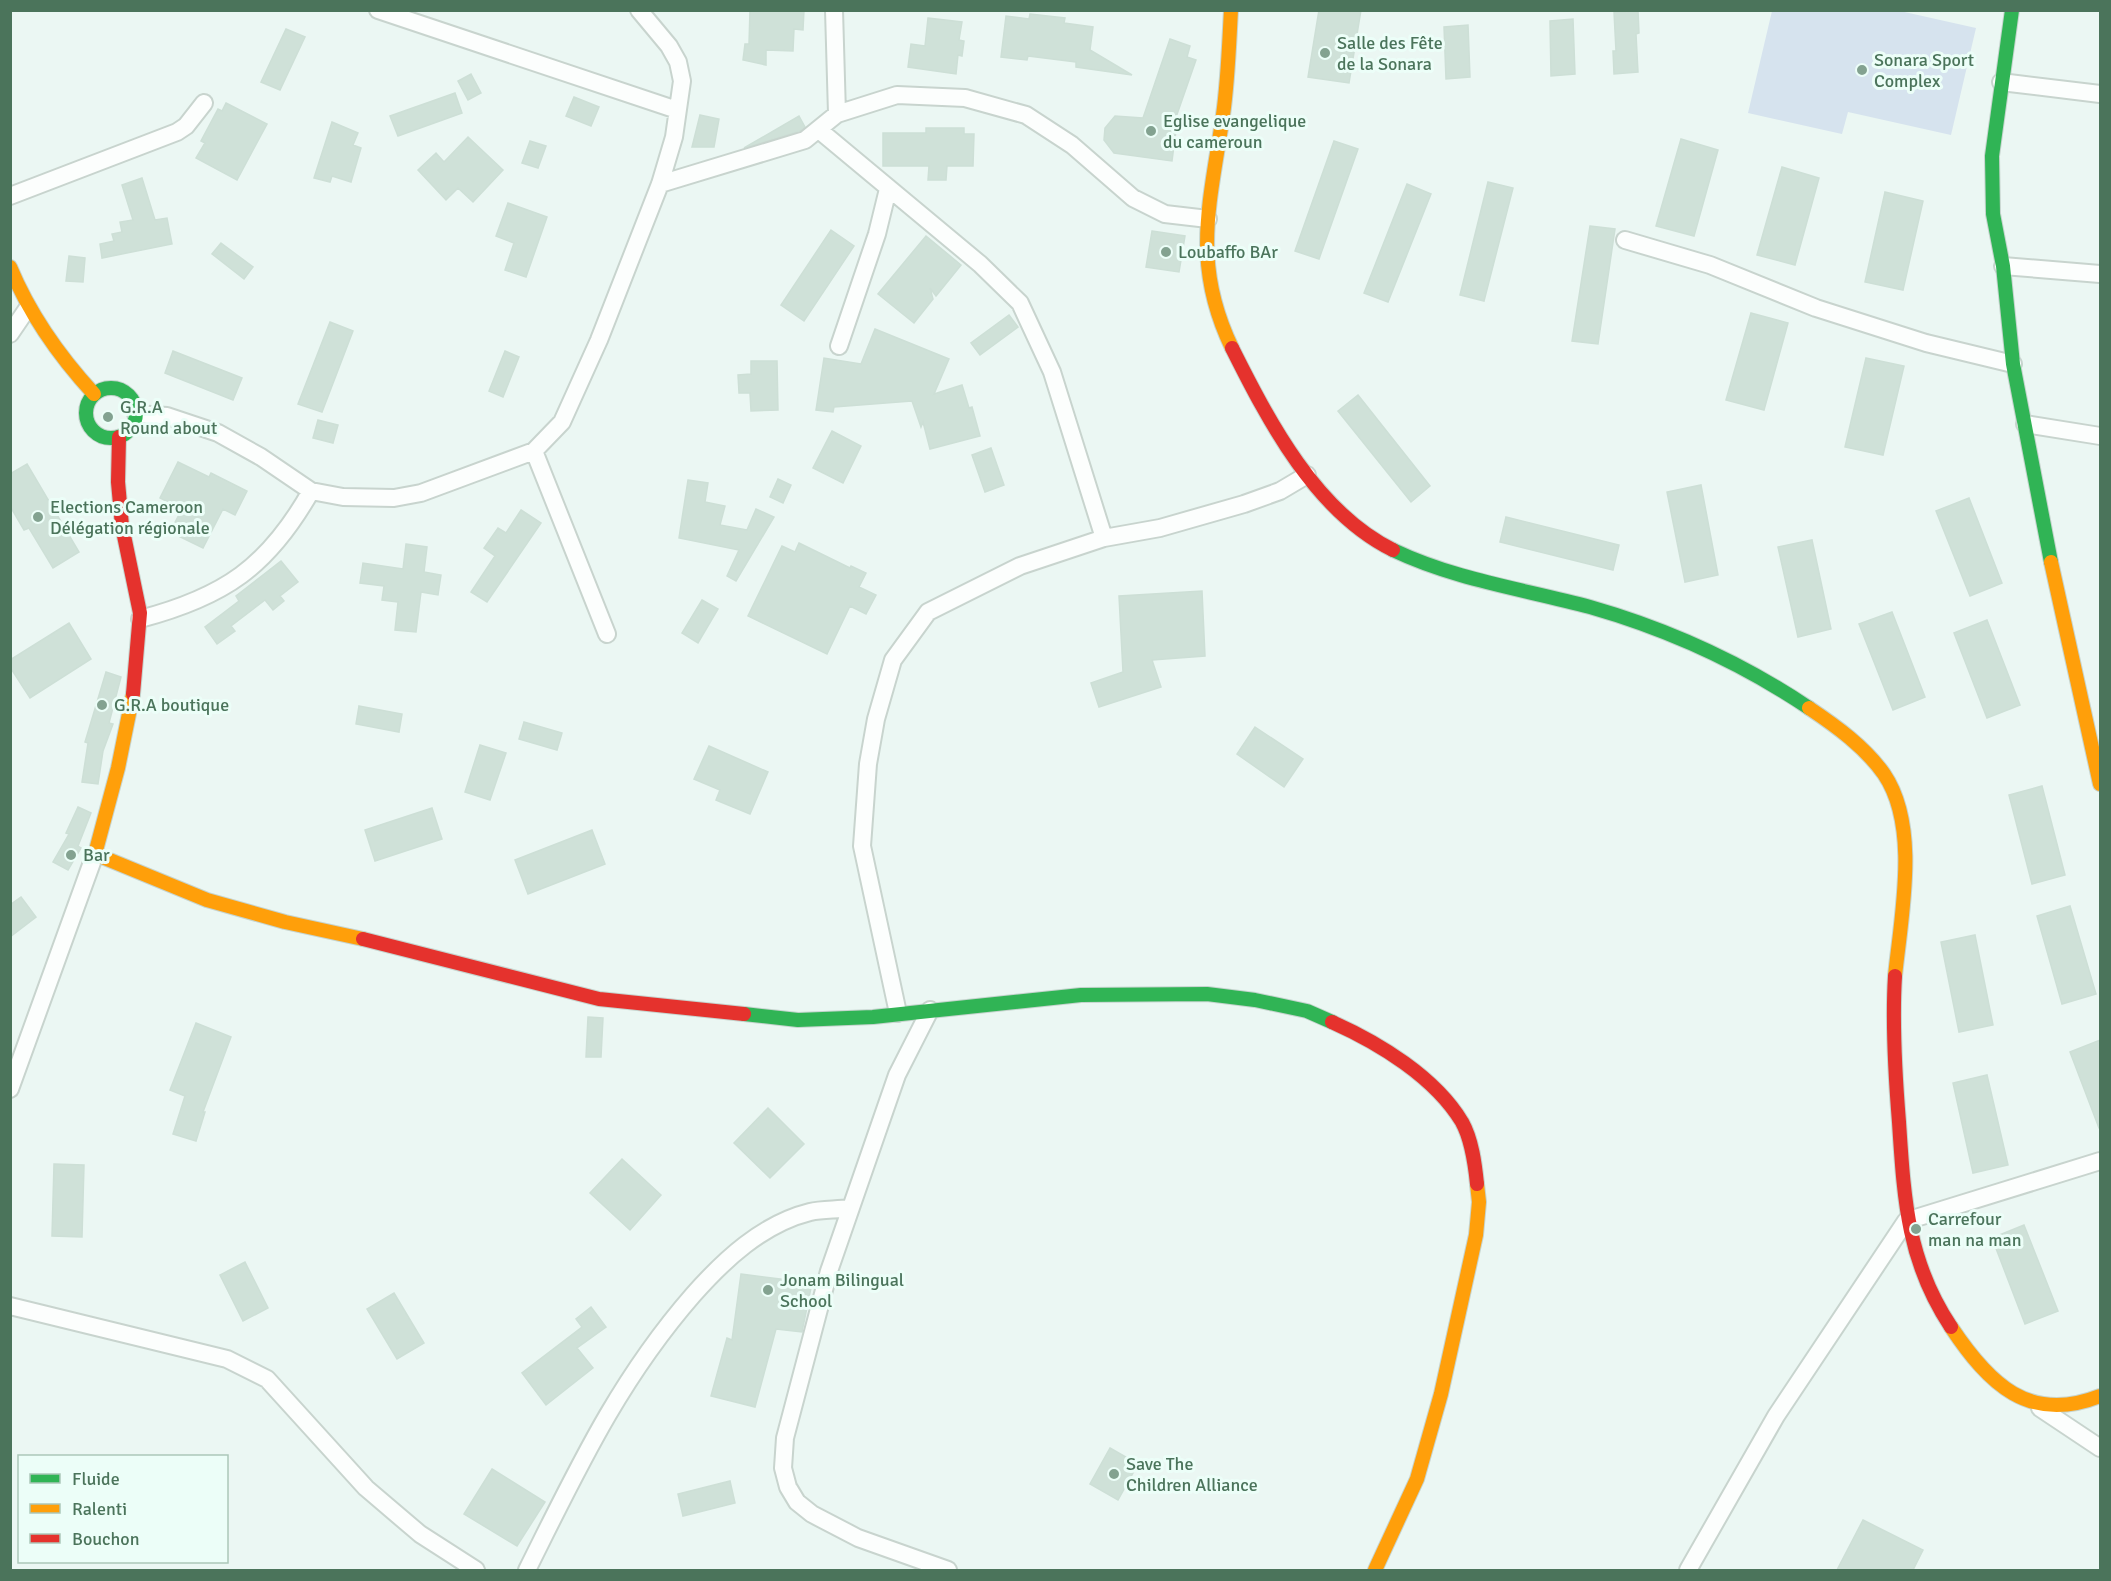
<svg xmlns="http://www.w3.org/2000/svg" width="2111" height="1581" font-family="Signika,sans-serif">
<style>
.green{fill:#d6e3ee}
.building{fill:#cfe1d8;stroke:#cddfd6;stroke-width:1.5}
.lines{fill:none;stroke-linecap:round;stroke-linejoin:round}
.street-casing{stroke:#c8d4ce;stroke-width:20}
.fast-casing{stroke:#c6d4ce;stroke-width:16}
.slow-casing{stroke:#c6d4ce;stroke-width:16}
.jam-casing{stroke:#c6d4ce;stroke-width:16}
.street{stroke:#fcfefd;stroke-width:16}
.fast{stroke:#30b455;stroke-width:14}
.slow{stroke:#ff9f0a;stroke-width:14}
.jam{stroke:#e5322d;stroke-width:14}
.poi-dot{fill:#83a290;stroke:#ecfef8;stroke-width:2}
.labels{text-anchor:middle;stroke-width:6;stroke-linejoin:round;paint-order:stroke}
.poi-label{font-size:18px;fill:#4b745b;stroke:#ecfef8;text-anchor:start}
</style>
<rect width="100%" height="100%" fill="#ebf7f3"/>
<!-- green -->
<path class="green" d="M 1772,11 L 1900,11 L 1976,28 L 1951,135 L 1848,112 L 1842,134 L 1748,113 Z"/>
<!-- building -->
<path class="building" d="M 750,10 L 804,10 L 803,30 L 794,29 L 793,51 L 766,50 L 766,65 L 743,60 L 745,44 L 749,44 Z
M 1319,10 L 1361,10 L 1349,83 L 1308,77 Z
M 1638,11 L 1639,33 L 1636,34 L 1638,72 L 1614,74 L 1613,51 L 1616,51 L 1614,12 Z
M 1030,14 L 1065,18 L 1064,23 L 1093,27 L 1090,50 L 1132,75 L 1076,67 L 1076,62 L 1028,56 L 1027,60 L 1001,57 L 1006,16 L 1029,19 Z
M 928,18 L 962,22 L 959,40 L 964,41 L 962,56 L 958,55 L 956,74 L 908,67 L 911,44 L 925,46 Z
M 1573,19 L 1575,74 L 1551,76 L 1550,21 Z
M 1468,25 L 1470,77 L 1446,79 L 1444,27 Z
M 286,29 L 305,37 L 280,90 L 261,82 Z
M 1170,39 L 1190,46 L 1187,57 L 1196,60 L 1174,123 L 1177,123 L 1172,161 L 1114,153 L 1104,140 L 1105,128 L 1115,116 L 1143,118 Z
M 471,74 L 481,93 L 468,100 L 458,81 Z
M 455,93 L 462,113 L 398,136 L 390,116 Z
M 574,97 L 599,107 L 591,126 L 566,116 Z
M 226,103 L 267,124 L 237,180 L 196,158 L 205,143 L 201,141 L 218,109 L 222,111 Z
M 700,115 L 719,119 L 714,147 L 692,147 Z
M 799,116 L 805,127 L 800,131 L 744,148 Z
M 332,122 L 358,133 L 353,145 L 361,148 L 351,182 L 332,176 L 330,182 L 314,178 Z
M 926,128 L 964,128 L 964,134 L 974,134 L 973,166 L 947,166 L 946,180 L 928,180 L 929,166 L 883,166 L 883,133 L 926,133 Z
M 468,137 L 503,170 L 473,202 L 458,188 L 446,200 L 418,170 L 436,153 L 444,162 Z
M 1681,139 L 1718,150 L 1694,236 L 1656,226 Z
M 530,141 L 546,146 L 538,168 L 522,163 Z
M 1334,141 L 1358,149 L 1319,259 L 1295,251 Z
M 1782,167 L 1819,178 L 1795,265 L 1757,255 Z
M 142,178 L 155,220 L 167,218 L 172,244 L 102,258 L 100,244 L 114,241 L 112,234 L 122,232 L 120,222 L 133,220 L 122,185 Z
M 1488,182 L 1513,188 L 1484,301 L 1460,295 Z
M 1407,184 L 1431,194 L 1388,302 L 1364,293 Z
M 1885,192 L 1923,201 L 1903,290 L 1865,282 Z
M 508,203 L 547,217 L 526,277 L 505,270 L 514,243 L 496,236 Z
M 1590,226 L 1615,229 L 1598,344 L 1572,341 Z
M 831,230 L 854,246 L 804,321 L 781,305 Z
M 1152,231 L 1185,236 L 1179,272 L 1146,267 Z
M 926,236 L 961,265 L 936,296 L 930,288 L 933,299 L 914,323 L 878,294 Z
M 221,243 L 253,267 L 244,279 L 212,254 Z
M 69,256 L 85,258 L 83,282 L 66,281 Z
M 1751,313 L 1788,323 L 1764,410 L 1726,400 Z
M 1009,315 L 1018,327 L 980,355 L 971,343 Z
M 330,322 L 353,331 L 322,412 L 298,404 Z
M 875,329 L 949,359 L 934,394 L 962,385 L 969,408 L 972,407 L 980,436 L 930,449 L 923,422 L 921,427 L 912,401 L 834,407 L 833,412 L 816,410 L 824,358 L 861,364 Z
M 173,351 L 242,378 L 233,400 L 165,373 Z
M 505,351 L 519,357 L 503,397 L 489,391 Z
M 1866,358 L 1904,366 L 1883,455 L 1845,447 Z
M 751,361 L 777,361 L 778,410 L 751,411 L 750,393 L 739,393 L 738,375 L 751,374 Z
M 1358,395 L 1430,486 L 1411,502 L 1338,411 Z
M 318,420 L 338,425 L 333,443 L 313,438 Z
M 832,431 L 861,446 L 843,483 L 813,468 Z
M 991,448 L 1004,485 L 985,492 L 972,455 Z
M 178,462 L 209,477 L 211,473 L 247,491 L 235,515 L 223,509 L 203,548 L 170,532 L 182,509 L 160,498 Z
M 27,464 L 79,552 L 53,568 L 29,528 L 24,530 L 10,506 L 10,474 Z
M 778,479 L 791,485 L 783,503 L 770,497 Z
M 688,480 L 708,483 L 705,502 L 725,506 L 720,525 L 747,530 L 756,509 L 774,517 L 736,581 L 727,576 L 739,550 L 679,538 Z
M 1701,485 L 1718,575 L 1685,582 L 1667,492 Z
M 1969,498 L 2002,583 L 1970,596 L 1936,511 Z
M 521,510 L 541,523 L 487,602 L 471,592 L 495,556 L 484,548 L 498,528 L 506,533 Z
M 1506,517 L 1619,545 L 1613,570 L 1500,542 Z
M 1812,540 L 1831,629 L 1798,637 L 1778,547 Z
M 799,543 L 850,568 L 851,566 L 866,573 L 859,587 L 876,595 L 866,614 L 850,606 L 827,654 L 748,616 L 782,546 L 795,552 Z
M 406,544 L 427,547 L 424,572 L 441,575 L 438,595 L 421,592 L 416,632 L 395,630 L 398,602 L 382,600 L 384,586 L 360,583 L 363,563 L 403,569 Z
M 281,561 L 298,582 L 280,596 L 284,601 L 273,610 L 265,600 L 231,626 L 235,631 L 217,644 L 205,627 L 239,601 L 236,596 Z
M 1202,591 L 1205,656 L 1152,660 L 1161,687 L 1099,707 L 1091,683 L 1123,672 L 1119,596 Z
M 702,600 L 718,609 L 698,643 L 682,633 Z
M 1892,612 L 1925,697 L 1893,710 L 1859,624 Z
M 1987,620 L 2020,705 L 1987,718 L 1954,633 Z
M 69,623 L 91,659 L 30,698 L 10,667 L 10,660 Z
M 106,672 L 121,677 L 109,723 L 113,724 L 103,751 L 98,784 L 82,782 L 88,743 L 85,742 Z
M 359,706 L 402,714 L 399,732 L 356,724 Z
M 524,722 L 562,733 L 557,750 L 519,739 Z
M 1255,727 L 1303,759 L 1284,787 L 1237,754 Z
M 480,745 L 506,753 L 490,800 L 465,792 Z
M 709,746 L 768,772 L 750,814 L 716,800 L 720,790 L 694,779 Z
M 2042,786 L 2065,875 L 2032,884 L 2009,795 Z
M 78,807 L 91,813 L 78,846 L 81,848 L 68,870 L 53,862 L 69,834 L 66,833 Z
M 432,808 L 442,839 L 375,861 L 365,830 Z
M 592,830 L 605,864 L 528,894 L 515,860 Z
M 21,897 L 36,917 L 10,937 L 10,905 Z
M 2070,906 L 2096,994 L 2062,1004 L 2037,916 Z
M 1975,935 L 1993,1025 L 1959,1032 L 1941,942 Z
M 588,1017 L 603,1018 L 601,1057 L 586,1057 Z
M 196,1023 L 231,1037 L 203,1112 L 205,1112 L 196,1141 L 173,1134 L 185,1096 L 170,1090 Z
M 2100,1040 L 2100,1128 L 2099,1128 L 2070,1052 Z
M 1987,1075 L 2008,1165 L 1973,1173 L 1953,1083 Z
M 768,1108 L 804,1144 L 770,1178 L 734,1143 Z
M 622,1159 L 661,1195 L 630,1230 L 590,1193 Z
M 54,1164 L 84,1165 L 82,1237 L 52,1236 Z
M 2024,1225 L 2058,1311 L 2025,1324 L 1992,1238 Z
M 245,1262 L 268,1308 L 243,1321 L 220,1275 Z
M 741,1274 L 812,1283 L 802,1332 L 776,1329 L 755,1407 L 711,1396 L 727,1338 L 732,1340 Z
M 394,1293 L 424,1343 L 397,1359 L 367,1309 Z
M 591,1307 L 606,1327 L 577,1348 L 593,1368 L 546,1405 L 522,1373 L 582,1327 L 576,1319 Z
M 1110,1448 L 1138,1464 L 1118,1500 L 1090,1484 Z
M 492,1469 L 545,1502 L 517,1546 L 464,1514 Z
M 730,1481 L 735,1503 L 683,1516 L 678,1494 Z
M 1863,1520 L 1923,1550 L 1913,1570 L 1837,1570 Z"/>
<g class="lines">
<!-- street casing -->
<g class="street-casing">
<path id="street" d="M 378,10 L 677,110
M 834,10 L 837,114
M 2001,82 L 2100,94
M 819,130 L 980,264 L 1020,303 L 1052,372 L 1104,538
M 660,184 L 805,140 L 837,114 L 897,95 L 965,98 L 1026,115 L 1072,145 L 1133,198 L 1165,214 L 1208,219
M 10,196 L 177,132 L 186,126 L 204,103
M 1625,240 L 1710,265 L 1816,308 L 1926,343 L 2013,364
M 2003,266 L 2100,274
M 10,334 L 27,309
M 839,346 L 877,234 L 888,189
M 136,414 L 167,416 L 218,433 L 261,457 L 311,491 L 343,497 L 394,498 L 421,493 L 534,451 L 562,422 L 599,340 L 660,184 L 674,137 L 682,81 L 678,62 L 669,46 L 639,10
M 2025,424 L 2100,436
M 534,451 L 607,634
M 140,619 C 224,597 268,567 311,491
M 930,1010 L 897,1075 L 829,1271 L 785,1438 L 783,1468 L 788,1487 L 797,1502 L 812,1514 L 858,1538 L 948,1570
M 898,1013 L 862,846 L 868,764 L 876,719 L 893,660 L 928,612 L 1020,566 L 1104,538 L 1160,528 L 1244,504 L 1280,491 L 1307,475
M 10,1089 L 95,854
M 10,1306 L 227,1359 L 267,1379 L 366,1488 L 420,1534 L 476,1570
M 2040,1408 L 2100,1448
M 527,1570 C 577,1470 618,1381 693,1295 C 724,1260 762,1224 810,1212 C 822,1209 837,1210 850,1208
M 1688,1570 L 1776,1416 L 1906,1221 L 2100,1161"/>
</g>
<!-- fast casing -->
<g class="fast-casing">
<path id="fast" d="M 2012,10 L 1992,156 L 1993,214 L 2003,266 L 2013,364 L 2051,562
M86 413a25 25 0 1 1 50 0a25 25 0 1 1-50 0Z
M 1393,550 C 1456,580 1523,589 1590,607 C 1667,629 1742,663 1809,708
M 744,1014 L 798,1020 L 873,1017 L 1081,995 L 1207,994 L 1255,1000 L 1307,1011 L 1332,1022"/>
</g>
<!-- slow casing -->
<g class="slow-casing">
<path id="slow" d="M 1231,10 C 1229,45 1228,80 1223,115 C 1210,204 1191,263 1232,348
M 10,267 C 30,315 59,356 94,394
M 2051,562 L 2100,784
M 133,694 L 118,768 L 95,854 L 207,900 L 285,922 L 363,939
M 1809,708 C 1836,726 1865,747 1884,774 C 1920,827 1901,916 1895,976
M 1951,1327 C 1989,1384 2029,1424 2100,1396
M 1375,1570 L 1417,1479 L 1441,1394 L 1476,1235 L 1479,1202 L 1477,1184"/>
</g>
<!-- jam casing -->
<g class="jam-casing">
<path id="jam" d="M 1232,348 C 1269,422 1316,512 1393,550
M 119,437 L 118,482 L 122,526 L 140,613 L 133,694
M 363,939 L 599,999 L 744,1014
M 1895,976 C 1892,1024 1895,1073 1899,1122 C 1904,1198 1907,1261 1951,1327
M 1332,1022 C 1379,1043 1435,1077 1462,1122 C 1472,1140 1475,1164 1477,1184"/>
</g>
<!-- street -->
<use href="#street" class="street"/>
<!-- fast -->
<use href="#fast" class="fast"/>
<!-- slow -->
<use href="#slow" class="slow"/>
<!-- jam -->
<use href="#jam" class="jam"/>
</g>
<!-- markers -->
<g class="poi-dot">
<circle cx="1325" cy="53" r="6"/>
<circle cx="1862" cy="70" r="6"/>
<circle cx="1151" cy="131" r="6"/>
<circle cx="1166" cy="252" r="6"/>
<circle cx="108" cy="417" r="6"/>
<circle cx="38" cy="517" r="6"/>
<circle cx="102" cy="705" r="6"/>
<circle cx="71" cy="855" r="6"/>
<circle cx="1916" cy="1229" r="6"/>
<circle cx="768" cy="1290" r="6"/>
<circle cx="1114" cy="1474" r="6"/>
</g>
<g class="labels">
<!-- poi labels -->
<g class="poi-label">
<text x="1337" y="49">Salle des Fête<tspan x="1337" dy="21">de la Sonara</tspan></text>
<text x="1874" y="66">Sonara Sport<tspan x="1874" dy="21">Complex</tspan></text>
<text x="1163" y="127">Eglise evangelique<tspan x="1163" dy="21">du cameroun</tspan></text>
<text x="1178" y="258">Loubaffo BAr</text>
<text x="120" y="413">G.R.A<tspan x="120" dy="21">Round about</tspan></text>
<text x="50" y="513">Elections Cameroon<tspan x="50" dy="21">Délégation régionale</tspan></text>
<text x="114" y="711">G.R.A boutique</text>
<text x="83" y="861">Bar</text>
<text x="1928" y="1225">Carrefour<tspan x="1928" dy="21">man na man</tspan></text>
<text x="780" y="1286">Jonam Bilingual<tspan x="780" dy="21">School</tspan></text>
<text x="1126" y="1470">Save The<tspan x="1126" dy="21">Children Alliance</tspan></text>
</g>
</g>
<!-- border -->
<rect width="2111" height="1581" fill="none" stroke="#4b745b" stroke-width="24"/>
<!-- legend -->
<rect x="18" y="1455" width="210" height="108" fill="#ecfef8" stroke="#acc7b9" stroke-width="1.5"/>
<rect x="30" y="1474" width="30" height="9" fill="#30b455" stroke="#acc7b9" stroke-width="1.5"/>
<text x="72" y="1485" font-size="18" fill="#4b745b">Fluide</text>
<rect x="30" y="1504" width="30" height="9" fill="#ff9f0a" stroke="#acc7b9" stroke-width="1.5"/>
<text x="72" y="1515" font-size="18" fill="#4b745b">Ralenti</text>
<rect x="30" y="1534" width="30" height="9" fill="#e5322d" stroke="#acc7b9" stroke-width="1.5"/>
<text x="72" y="1545" font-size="18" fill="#4b745b">Bouchon</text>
</svg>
